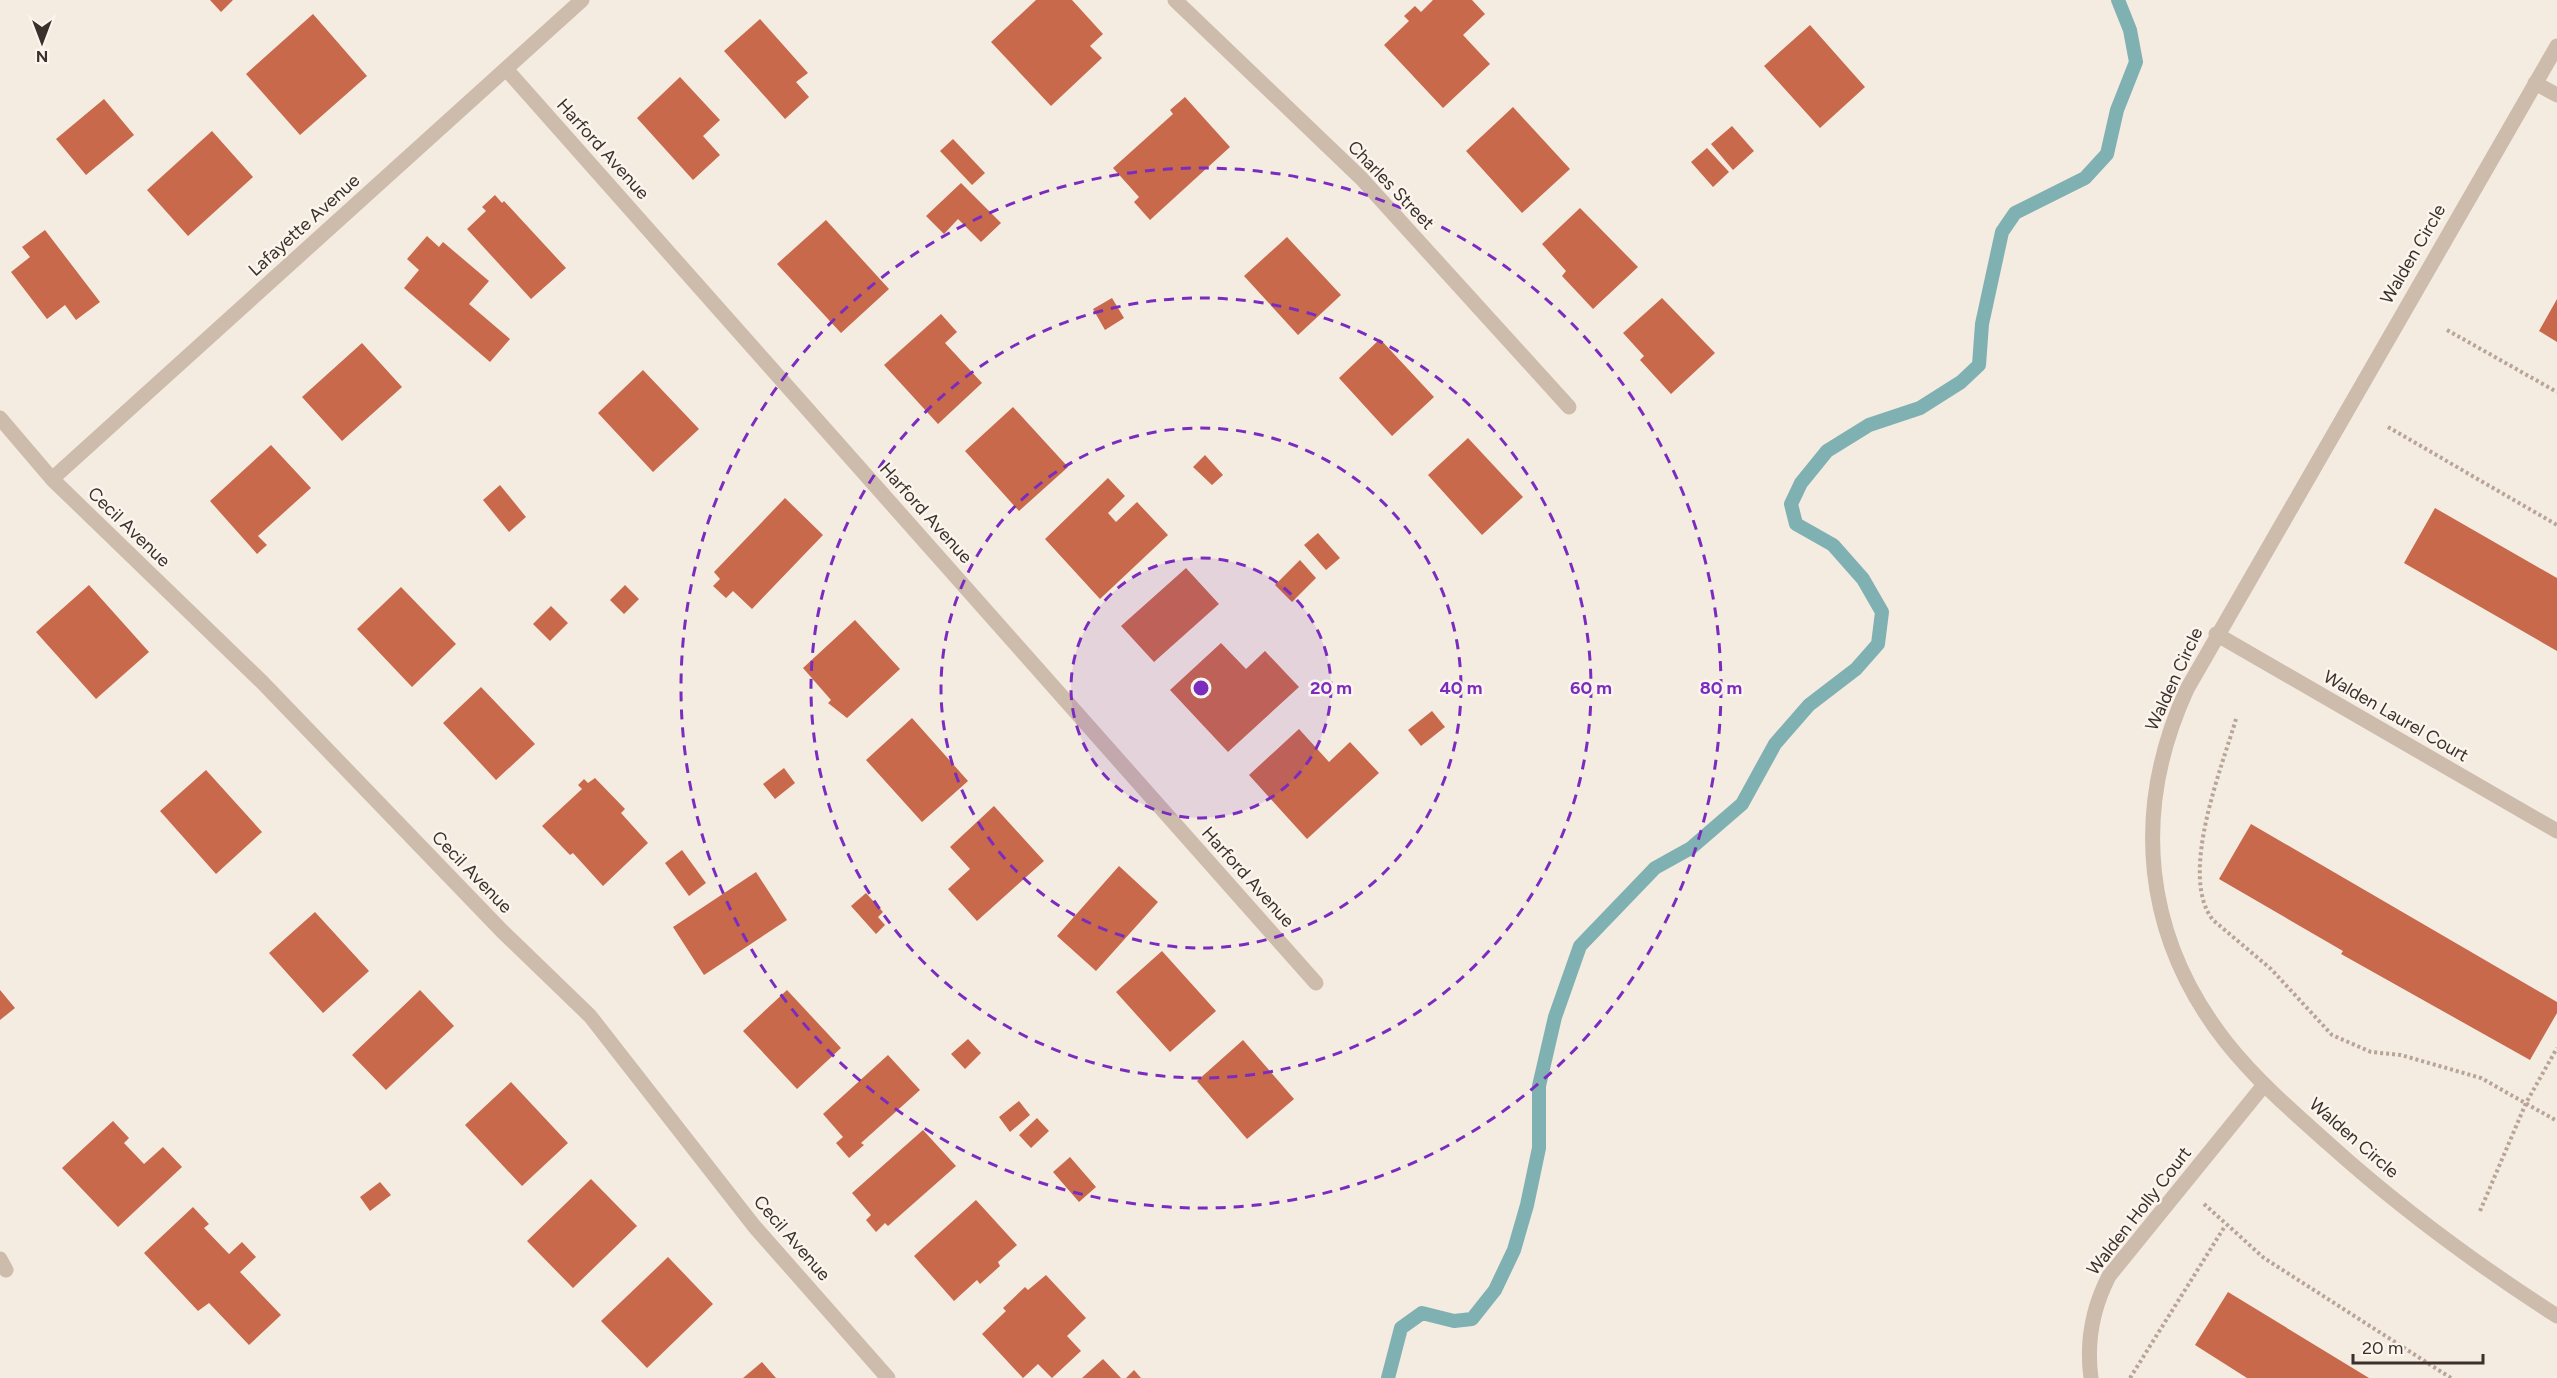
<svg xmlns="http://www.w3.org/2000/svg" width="2557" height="1378" font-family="Figtree,sans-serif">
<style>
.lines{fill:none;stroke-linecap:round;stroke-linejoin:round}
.stream{stroke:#7fb0b2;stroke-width:14}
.building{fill:#c8694b}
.path{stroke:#b9a596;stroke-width:4;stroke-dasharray:3 3;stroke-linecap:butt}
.minor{stroke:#cdbbac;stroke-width:15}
.ring{fill:none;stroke:#7b2cbf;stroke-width:3;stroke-dasharray:10 8}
.labels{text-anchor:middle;stroke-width:5;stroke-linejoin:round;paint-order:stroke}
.street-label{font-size:18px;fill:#3b302b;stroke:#fbf5ee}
.centre{fill:#7b2cbf;stroke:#fbf5ee;stroke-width:3}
.ring-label{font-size:18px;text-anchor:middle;font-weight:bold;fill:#7b2cbf;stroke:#fbf5ee;stroke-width:5;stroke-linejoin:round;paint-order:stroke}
</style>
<rect width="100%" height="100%" fill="#f4ebe1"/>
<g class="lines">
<!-- stream -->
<path class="stream" d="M 1388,1378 L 1401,1328 L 1422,1313 L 1454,1321 L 1472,1319 L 1495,1290 L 1514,1250 L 1527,1205 L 1539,1148 L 1539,1086 L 1555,1017 L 1580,946 L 1655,868 L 1691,848 L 1742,804 L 1775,744 L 1809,705 L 1856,669 L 1878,644 L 1882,612 L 1863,579 L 1833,545 L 1796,524 L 1791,504 L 1801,483 L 1827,451 L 1869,425 L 1920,408 L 1961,382 L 1979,365 L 1982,324 L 2002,232 L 2015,213 L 2085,178 L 2107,154 L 2117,110 L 2136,62 L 2130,30 L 2118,0"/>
</g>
<!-- building -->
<path class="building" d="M 210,0 L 233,0 L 221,12 Z
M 1036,0 L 1072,0 L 1103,34 L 1090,46 L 1102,58 L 1051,106 L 991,42 Z
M 1433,0 L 1472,0 L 1485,14 L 1463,35 L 1490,64 L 1443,108 L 1384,45 L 1409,21 L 1404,16 L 1415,6 L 1421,12 Z
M 313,14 L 367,76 L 300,135 L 246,74 Z
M 760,19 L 808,73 L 796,82 L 809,97 L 785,119 L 724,51 Z
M 1810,25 L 1865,87 L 1820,128 L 1764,66 Z
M 680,77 L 720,120 L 703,136 L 720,155 L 693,180 L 637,118 Z
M 1185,97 L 1230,147 L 1150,220 L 1134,202 L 1139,197 L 1113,168 L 1173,114 L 1170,110 Z
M 104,99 L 134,135 L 86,175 L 56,139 Z
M 1513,107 L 1570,169 L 1522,213 L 1466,151 Z
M 1732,126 L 1754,151 L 1733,170 L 1711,144 Z
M 212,131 L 253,177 L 188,236 L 147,190 Z
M 953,139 L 985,173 L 972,185 L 940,151 Z
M 1707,148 L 1729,172 L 1713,187 L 1691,162 Z
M 961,183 L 1001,223 L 981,242 L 958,219 L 944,234 L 926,216 Z
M 495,195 L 502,203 L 504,201 L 566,268 L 531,299 L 467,229 L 486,211 L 482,207 Z
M 1580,208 L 1638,267 L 1593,309 L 1562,276 L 1566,271 L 1542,244 Z
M 826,220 L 889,289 L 841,333 L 777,264 Z
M 45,230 L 100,302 L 76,320 L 65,305 L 47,319 L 11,272 L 30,257 L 22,247 Z
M 427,236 L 439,247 L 443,242 L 489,281 L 469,304 L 510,339 L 490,362 L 404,288 L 419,270 L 407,259 Z
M 1287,237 L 1341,295 L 1298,335 L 1244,276 Z
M 1112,298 L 1124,318 L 1105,330 L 1093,309 Z
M 1662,298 L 1715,353 L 1671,394 L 1640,360 L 1644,356 L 1623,333 Z
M 2557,299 L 2557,342 L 2539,331 Z
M 941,314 L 957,332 L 945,343 L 982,383 L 938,424 L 884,365 Z
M 1380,339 L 1434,397 L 1392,436 L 1339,378 Z
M 362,343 L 402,387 L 342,441 L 302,397 Z
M 643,370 L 699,429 L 653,472 L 598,413 Z
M 1013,407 L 1068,467 L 1019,511 L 965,451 Z
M 1468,438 L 1523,497 L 1482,535 L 1428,475 Z
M 271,445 L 311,488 L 258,536 L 267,545 L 257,554 L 210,501 Z
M 1205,455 L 1223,475 L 1212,485 L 1193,467 Z
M 1108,478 L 1125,496 L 1108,513 L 1116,522 L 1137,502 L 1168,535 L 1100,599 L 1045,539 Z
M 500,485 L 526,517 L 509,532 L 483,500 Z
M 785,498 L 823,535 L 752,609 L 733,591 L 726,598 L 713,586 L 720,579 L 714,572 Z
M 2435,508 L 2557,578 L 2557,651 L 2404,563 Z
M 1318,533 L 1340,558 L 1326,570 L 1304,545 Z
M 1300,560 L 1316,578 L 1292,602 L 1275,585 Z
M 1186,568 L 1219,604 L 1154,662 L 1121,626 Z
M 89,585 L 149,652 L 96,699 L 36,632 Z
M 625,585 L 639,599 L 624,614 L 610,600 Z
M 401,587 L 456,644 L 412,687 L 357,629 Z
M 551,606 L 568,623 L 550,641 L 533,624 Z
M 855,620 L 900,669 L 847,718 L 828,703 L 831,700 L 803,668 Z
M 1221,643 L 1246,669 L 1265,651 L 1299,687 L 1228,752 L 1170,690 Z
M 481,687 L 535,744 L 496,780 L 443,723 Z
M 1432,711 L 1445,727 L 1421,746 L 1408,730 Z
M 912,718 L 968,781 L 922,822 L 866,760 Z
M 1299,729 L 1329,762 L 1350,742 L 1379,773 L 1307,839 L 1249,775 Z
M 784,768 L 795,783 L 775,799 L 763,784 Z
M 206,770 L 262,832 L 216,874 L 160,811 Z
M 595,778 L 625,809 L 621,813 L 648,843 L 603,886 L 573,853 L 570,855 L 542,826 L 582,789 L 578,785 L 584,779 L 588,783 Z
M 994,806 L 1044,861 L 977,921 L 948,889 L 970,869 L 950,847 Z
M 2251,824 L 2557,1002 L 2557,1013 L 2530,1060 L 2341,954 L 2343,951 L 2219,879 Z
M 682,850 L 706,883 L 689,896 L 665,863 Z
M 1119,866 L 1158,902 L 1096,971 L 1057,936 Z
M 756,872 L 787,920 L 704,975 L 673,927 Z
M 866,893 L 883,912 L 878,917 L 885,925 L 876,934 L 851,906 Z
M 315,912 L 369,971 L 323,1013 L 269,953 Z
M 1162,951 L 1216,1011 L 1170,1052 L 1116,992 Z
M 0,990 L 15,1008 L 0,1020 Z
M 420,990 L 454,1026 L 386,1090 L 352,1055 Z
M 787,990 L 841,1048 L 797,1089 L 743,1031 Z
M 968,1039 L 981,1053 L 965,1069 L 951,1054 Z
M 1243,1040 L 1294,1099 L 1247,1139 L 1197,1081 Z
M 888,1055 L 920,1090 L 861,1143 L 864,1145 L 849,1158 L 836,1143 L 843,1137 L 823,1114 Z
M 511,1082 L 568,1143 L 522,1186 L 465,1125 Z
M 1019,1101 L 1030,1115 L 1010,1132 L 999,1117 Z
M 1037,1118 L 1049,1131 L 1031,1148 L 1019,1135 Z
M 113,1121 L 129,1138 L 124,1143 L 144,1164 L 163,1147 L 182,1167 L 118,1227 L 62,1168 Z
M 923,1130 L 956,1166 L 888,1226 L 885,1223 L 876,1232 L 866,1220 L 871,1215 L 852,1193 Z
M 1070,1157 L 1096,1187 L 1079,1202 L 1053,1172 Z
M 591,1179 L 637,1226 L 573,1288 L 527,1241 Z
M 380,1182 L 391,1195 L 370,1211 L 360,1197 Z
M 976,1200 L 1017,1245 L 998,1262 L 1000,1266 L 980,1284 L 977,1280 L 954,1301 L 914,1256 Z
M 193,1207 L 209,1224 L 204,1228 L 229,1254 L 242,1242 L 256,1257 L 240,1272 L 281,1315 L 249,1345 L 209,1303 L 198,1311 L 144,1253 Z
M 668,1257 L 713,1304 L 647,1368 L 601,1321 Z
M 1046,1275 L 1086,1318 L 1067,1336 L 1081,1351 L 1052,1378 L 1038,1364 L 1023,1378 L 982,1334 L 1006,1311 L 1003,1308 L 1025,1287 L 1028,1290 Z
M 2228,1292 L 2369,1378 L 2247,1378 L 2195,1345 Z
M 1103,1359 L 1121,1378 L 1082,1378 Z
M 762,1362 L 776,1378 L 743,1378 Z
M 1134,1370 L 1141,1378 L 1126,1378 Z"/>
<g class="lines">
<!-- path -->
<path class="path" d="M 2447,330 L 2557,392
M 2388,427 L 2557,525
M 2236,719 C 2222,767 2178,876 2213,920 L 2271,969 L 2332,1035 L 2371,1052 L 2401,1055 L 2481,1078 L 2557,1121
M 2204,1204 L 2264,1258 L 2451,1378
M 2480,1211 L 2526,1103 L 2557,1048
M 2130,1378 L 2225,1226"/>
<!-- minor -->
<path class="minor" d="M 1175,0 L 1361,178 L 1569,407
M 2557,46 L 2187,689 C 2131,811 2143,936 2226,1042 C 2257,1081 2293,1112 2329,1144 C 2400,1208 2476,1264 2557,1316
M 506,69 L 1316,983
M 2535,83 L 2557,95
M 0,418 L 52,479 L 262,682 L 502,931 L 590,1016 L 754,1226 L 888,1378
M 52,479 L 582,0
M 2216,634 L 2557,831
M 0,1259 L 6,1270
M 2091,1378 C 2086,1341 2092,1309 2109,1276 L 2264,1085"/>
</g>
<!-- distance rings -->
<circle cx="1201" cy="688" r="130" fill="#7b2cbf" fill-opacity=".12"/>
<g class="ring">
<circle cx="1201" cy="688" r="130"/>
<circle cx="1201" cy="688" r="260"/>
<circle cx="1201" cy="688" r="390"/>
<circle cx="1201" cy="688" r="520"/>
</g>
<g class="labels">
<!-- street labels -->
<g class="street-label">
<text transform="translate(603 149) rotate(48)" y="6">Harford Avenue</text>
<text transform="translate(1391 185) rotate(46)" y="6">Charles Street</text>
<text transform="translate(304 225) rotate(-42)" y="6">Lafayette Avenue</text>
<text transform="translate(2413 254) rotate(-60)" y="6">Walden Circle</text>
<text transform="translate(926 513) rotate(48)" y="6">Harford Avenue</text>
<text transform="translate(129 527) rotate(44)" y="6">Cecil Avenue</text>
<text transform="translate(2174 679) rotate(-65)" y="6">Walden Circle</text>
<text transform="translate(2396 716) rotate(30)" y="6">Walden Laurel Court</text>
<text transform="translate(472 872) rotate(46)" y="6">Cecil Avenue</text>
<text transform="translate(1248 877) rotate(48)" y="6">Harford Avenue</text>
<text transform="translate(2354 1138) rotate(41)" y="6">Walden Circle</text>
<text transform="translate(2139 1211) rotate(-52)" y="6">Walden Holly Court</text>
<text transform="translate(792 1238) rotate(49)" y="6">Cecil Avenue</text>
</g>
</g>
<circle cx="1201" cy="688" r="9" class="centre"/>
<g class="ring-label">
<text x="1331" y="694">20 m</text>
<text x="1461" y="694">40 m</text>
<text x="1591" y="694">60 m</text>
<text x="1721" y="694">80 m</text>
</g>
<!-- north arrow -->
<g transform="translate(42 42) rotate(180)" stroke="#fbf5ee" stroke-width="4.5" paint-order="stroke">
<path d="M0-4.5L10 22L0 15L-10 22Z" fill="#3b302b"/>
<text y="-9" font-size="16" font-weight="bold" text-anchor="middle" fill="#3b302b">N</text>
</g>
<!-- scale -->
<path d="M2353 1354v9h130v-9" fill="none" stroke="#3b302b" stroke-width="3"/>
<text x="2362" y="1354" font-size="18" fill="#3b302b" stroke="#fbf5ee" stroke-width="4.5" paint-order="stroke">20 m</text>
</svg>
